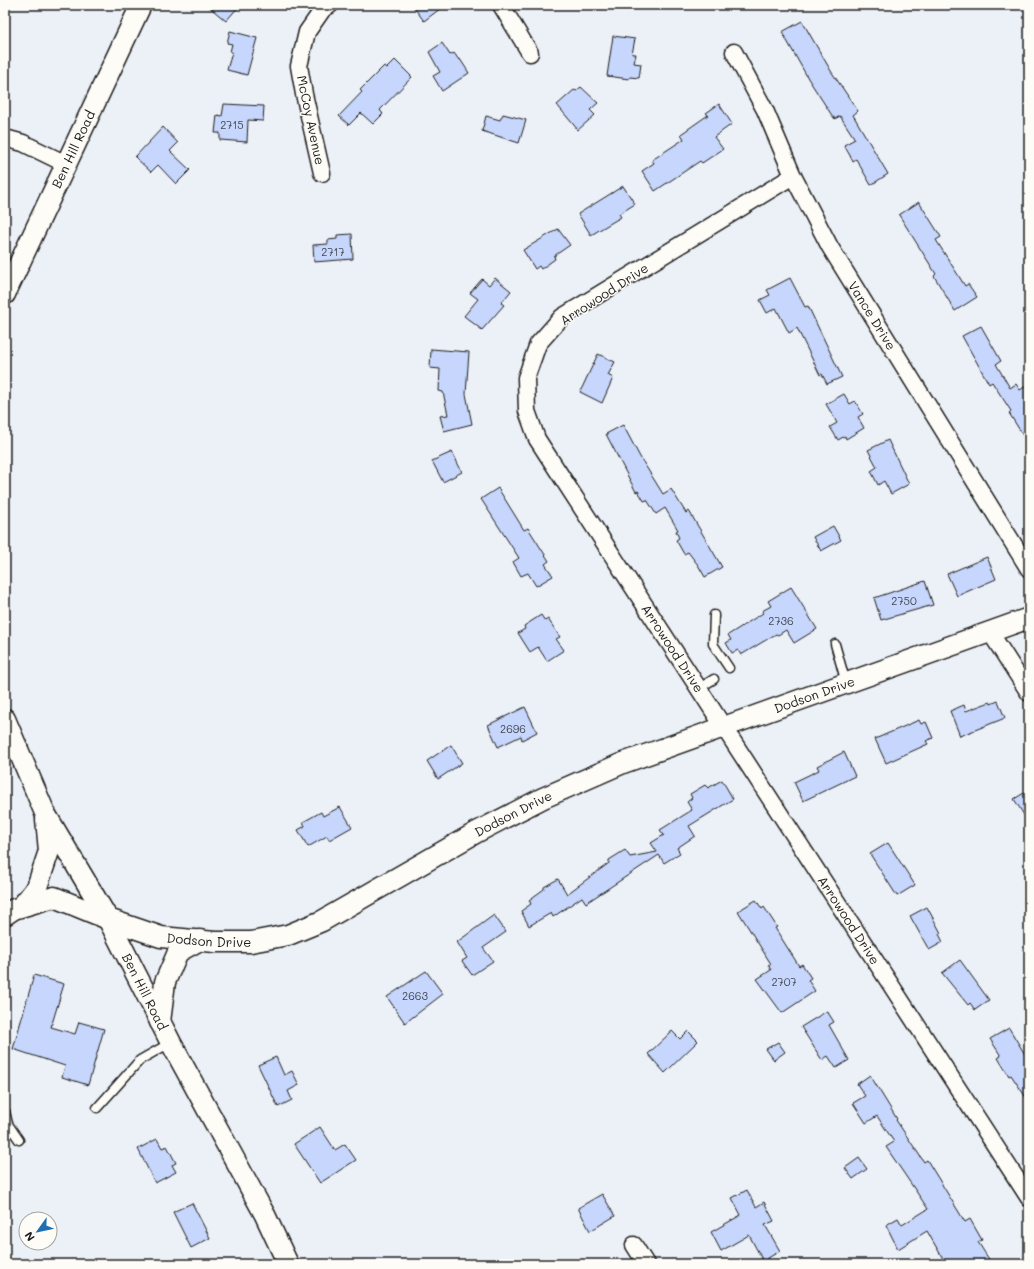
<svg xmlns="http://www.w3.org/2000/svg" width="1034" height="1269" font-family="Mali,sans-serif">
<style>
.building{fill:#c6d6fc;stroke:#1c1c1c}
.lines{fill:none;stroke-linecap:round;stroke-linejoin:round}
.service-casing{stroke:#1c1c1c;stroke-width:11}
.minor-casing{stroke:#1c1c1c;stroke-width:19}
.tertiary-casing{stroke:#1c1c1c;stroke-width:23}
.service{stroke:#fdfcf7;stroke-width:8}
.minor{stroke:#fdfcf7;stroke-width:16}
.tertiary{stroke:#fdfcf7;stroke-width:20}
.labels{text-anchor:middle;stroke-width:3;stroke-linejoin:round;paint-order:stroke}
.number-label{font-size:11px;fill:#464a54}
.street-label{font-size:13px;fill:#1c1c1c;stroke:#fdfcf7}
</style>
<rect width="100%" height="100%" fill="#ecf1f8"/>
<filter id="ink" filterUnits="userSpaceOnUse"><feTurbulence type="fractalNoise" baseFrequency=".025" numOctaves="2"/><feDisplacementMap in="SourceGraphic" scale="8" xChannelSelector="R" yChannelSelector="G"/><feConvolveMatrix kernelMatrix="1 2 1 2 8 2 1 2 1" color-interpolation-filters="sRGB"/></filter>
<g filter="url(#ink)">
<!-- building -->
<path class="building" d="M 207,5 L 240,5 L 226,21 Z
M 412,5 L 445,5 L 424,21 Z
M 802,21 L 831,71 L 858,111 L 853,115 L 888,174 L 871,185 L 856,159 L 853,161 L 844,145 L 855,139 L 840,116 L 835,119 L 831,114 L 809,80 L 782,32 Z
M 230,31 L 257,38 L 247,75 L 227,70 L 232,52 L 230,52 L 232,44 L 227,43 Z
M 613,36 L 635,39 L 632,54 L 636,54 L 634,63 L 641,64 L 639,78 L 630,77 L 629,79 L 607,76 Z
M 442,43 L 450,55 L 454,53 L 459,60 L 460,59 L 469,73 L 442,91 L 433,76 L 440,72 L 429,52 Z
M 395,60 L 412,77 L 380,110 L 383,114 L 373,124 L 361,113 L 349,125 L 339,116 L 362,92 L 360,90 L 384,66 L 387,68 Z
M 581,87 L 598,103 L 590,110 L 595,115 L 578,130 L 557,105 L 574,90 L 576,91 Z
M 224,104 L 264,106 L 263,121 L 248,120 L 247,142 L 220,140 L 220,133 L 215,133 L 217,115 L 222,116 Z
M 719,104 L 732,124 L 714,137 L 723,149 L 702,163 L 700,161 L 655,191 L 642,171 L 654,163 L 652,160 L 684,139 L 681,134 L 708,115 L 706,113 Z
M 503,114 L 526,120 L 519,143 L 482,131 L 486,116 L 500,120 Z
M 163,127 L 178,143 L 170,151 L 190,170 L 176,184 L 158,165 L 151,172 L 135,157 Z
M 623,186 L 635,204 L 619,214 L 621,217 L 591,235 L 578,214 Z
M 919,202 L 941,237 L 936,240 L 965,286 L 968,284 L 977,297 L 955,311 L 934,276 L 936,274 L 899,215 Z
M 558,229 L 570,245 L 554,256 L 555,259 L 541,269 L 539,266 L 535,269 L 523,250 Z
M 352,234 L 353,259 L 314,262 L 313,245 L 328,244 L 328,240 L 337,239 L 337,235 Z
M 495,278 L 511,291 L 501,303 L 504,305 L 482,330 L 464,316 L 478,299 L 470,293 L 482,279 L 489,285 Z
M 790,278 L 805,307 L 808,306 L 842,377 L 827,384 L 822,374 L 820,375 L 797,328 L 789,333 L 776,308 L 767,313 L 760,300 L 770,295 L 767,290 Z
M 981,326 L 1001,361 L 996,364 L 1010,388 L 1016,384 L 1020,390 L 1029,384 L 1029,445 L 1009,413 L 1011,411 L 992,382 L 989,384 L 962,336 Z
M 431,349 L 469,352 L 466,394 L 472,424 L 444,431 L 440,416 L 448,415 L 443,392 L 439,391 L 440,369 L 430,368 Z
M 598,354 L 615,362 L 608,375 L 613,378 L 602,403 L 580,392 Z
M 844,394 L 850,404 L 855,401 L 863,414 L 858,417 L 864,428 L 846,439 L 845,436 L 838,440 L 830,427 L 837,423 L 826,404 Z
M 623,425 L 640,457 L 663,494 L 671,489 L 686,513 L 689,511 L 722,567 L 705,577 L 698,565 L 688,552 L 684,554 L 676,540 L 679,538 L 676,531 L 678,530 L 665,508 L 656,514 L 647,500 L 644,501 L 638,491 L 636,492 L 606,434 Z
M 888,440 L 909,484 L 891,494 L 884,481 L 878,485 L 871,471 L 877,467 L 868,450 Z
M 452,452 L 462,472 L 443,482 L 432,461 Z
M 498,488 L 524,530 L 528,528 L 549,561 L 545,564 L 553,576 L 536,586 L 528,573 L 521,576 L 513,562 L 519,558 L 481,499 Z
M 833,526 L 841,540 L 821,551 L 813,537 Z
M 987,557 L 996,579 L 957,596 L 947,574 Z
M 925,581 L 933,605 L 881,620 L 874,598 Z
M 791,587 L 817,629 L 794,643 L 786,630 L 778,635 L 776,634 L 741,655 L 738,650 L 732,653 L 726,643 L 731,640 L 728,635 L 763,613 L 762,611 L 771,606 L 768,601 Z
M 541,615 L 545,621 L 548,619 L 560,637 L 556,639 L 564,650 L 547,661 L 538,647 L 530,652 L 518,633 L 525,629 L 524,626 Z
M 998,701 L 1005,718 L 960,736 L 950,711 L 964,705 L 966,711 L 990,702 L 991,704 Z
M 525,707 L 537,732 L 522,740 L 521,736 L 498,747 L 488,725 Z
M 919,720 L 921,724 L 926,722 L 933,738 L 926,741 L 928,744 L 886,763 L 875,739 Z
M 451,745 L 462,763 L 438,779 L 427,761 Z
M 844,752 L 855,776 L 803,801 L 794,782 L 819,770 L 817,766 Z
M 722,780 L 733,799 L 689,826 L 695,836 L 677,848 L 680,853 L 664,863 L 659,855 L 586,903 L 582,897 L 553,917 L 551,913 L 529,926 L 521,911 L 531,904 L 529,900 L 544,889 L 544,887 L 558,879 L 567,894 L 609,863 L 609,860 L 625,850 L 630,857 L 657,852 L 651,843 L 664,835 L 660,830 L 692,810 L 687,802 L 692,798 L 690,794 L 705,785 L 708,788 Z
M 1029,790 L 1029,823 L 1014,799 Z
M 340,807 L 352,827 L 329,840 L 327,836 L 308,847 L 298,830 L 305,826 L 303,822 L 321,812 L 323,816 Z
M 888,843 L 915,885 L 897,896 L 870,854 Z
M 756,900 L 762,909 L 764,907 L 777,927 L 775,928 L 799,966 L 802,964 L 811,978 L 808,980 L 815,991 L 782,1013 L 757,979 L 771,970 L 768,965 L 771,964 L 738,911 Z
M 927,907 L 941,933 L 939,934 L 943,942 L 929,950 L 910,916 Z
M 494,915 L 506,932 L 483,948 L 493,961 L 472,975 L 462,961 L 467,958 L 457,942 Z
M 960,960 L 989,1000 L 975,1010 L 970,1003 L 968,1005 L 942,973 Z
M 426,971 L 443,994 L 405,1023 L 387,997 Z
M 34,975 L 64,984 L 51,1027 L 75,1034 L 79,1022 L 104,1029 L 88,1085 L 62,1077 L 65,1066 L 13,1049 Z
M 827,1011 L 834,1022 L 829,1025 L 849,1060 L 836,1068 L 828,1056 L 822,1060 L 801,1027 Z
M 1009,1028 L 1029,1061 L 1029,1102 L 1011,1075 L 1009,1076 L 998,1058 L 1001,1056 L 990,1039 Z
M 672,1031 L 680,1039 L 688,1031 L 698,1041 L 665,1073 L 648,1054 Z
M 778,1042 L 785,1052 L 774,1060 L 766,1049 Z
M 276,1057 L 284,1075 L 292,1071 L 299,1085 L 288,1091 L 292,1100 L 278,1107 L 258,1065 Z
M 870,1075 L 897,1119 L 896,1120 L 924,1162 L 927,1160 L 965,1222 L 970,1219 L 982,1240 L 978,1242 L 992,1264 L 946,1264 L 927,1231 L 898,1249 L 886,1225 L 898,1218 L 902,1225 L 928,1209 L 886,1147 L 894,1142 L 877,1116 L 866,1123 L 853,1103 L 865,1096 L 857,1084 Z
M 320,1127 L 335,1150 L 345,1144 L 356,1160 L 320,1183 L 294,1144 Z
M 157,1139 L 162,1148 L 167,1146 L 176,1163 L 172,1165 L 176,1172 L 155,1183 L 138,1149 Z
M 859,1158 L 867,1169 L 853,1179 L 845,1168 Z
M 747,1190 L 756,1207 L 764,1202 L 774,1221 L 765,1225 L 780,1251 L 763,1261 L 749,1235 L 721,1251 L 711,1232 L 741,1215 L 732,1198 Z
M 602,1194 L 615,1216 L 590,1231 L 578,1208 Z
M 192,1203 L 210,1238 L 191,1248 L 173,1212 Z"/>
<g class="lines">
<!-- service casing -->
<g class="service-casing">
<path id="service" d="M 714,615 L 713,644 L 729,668
M 835,644 L 846,683
M 698,689 L 714,679
M 97,1108 L 140,1060 L 170,1043
M 5,1111 L 8,1124 L 19,1140"/>
</g>
<!-- minor casing -->
<g class="minor-casing">
<g id="minor">
<path d="M 501,5 L 530,53"/>
<path id="s1" d="M 734,52 L 765,110 L 793,176 L 830,247 L 1029,569"/>
<path d="M 5,138 L 23,143 L 66,164"/>
<path d="M 322,173 L 304,94 L 299,66 L 307,32 L 323,9 L 330,5"/>
<path id="s2" d="M 793,176 L 562,317 L 538,344 L 526,378 L 527,411 L 537,439 L 1029,1198"/>
<path d="M 990,632 L 1029,693"/>
<path d="M 634,1245 L 646,1264"/>
</g>
</g>
<!-- tertiary casing -->
<g class="tertiary-casing">
<g id="tertiary">
<path id="s3" d="M 5,294 L 141,5"/>
<path id="s4" d="M 5,719 L 45,813 L 108,919 L 171,1043 L 265,1215 L 288,1264"/>
<path d="M 22,906 L 37,887 L 49,851 L 46,819"/>
<path id="s5" d="M 5,915 L 14,909 L 54,897 L 108,919 L 161,937 L 215,942 L 251,942 L 288,935 L 322,921 L 477,832 L 543,798 L 623,763 L 1029,618"/>
<path d="M 160,1022 L 165,982 L 178,952 L 200,940"/>
</g>
</g>
<!-- service -->
<use href="#service" class="service"/>
<!-- minor -->
<use href="#minor" class="minor"/>
<!-- tertiary -->
<use href="#tertiary" class="tertiary"/>
</g>
</g>
<g class="labels">
<!-- number labels -->
<g class="number-label">
<text x="232" y="129">2715</text>
<text x="333" y="256">2717</text>
<text x="904" y="605">2750</text>
<text x="781" y="625">2736</text>
<text x="513" y="733">2696</text>
<text x="784" y="986">2707</text>
<text x="415" y="1000">2663</text>
</g>
<!-- street labels -->
<g class="street-label">
<text transform="translate(311 120) rotate(78)" y="5">McCoy Avenue</text>
<text dy="5" stroke="none"><textPath href="#s3" startOffset="160">Ben Hill Road</textPath></text>
<text transform="translate(604 294) rotate(-33)" y="5">Arrowood Drive</text>
<text dy="5" stroke="none"><textPath href="#s1" startOffset="298">Vance Drive</textPath></text>
<text dy="5" stroke="none"><textPath href="#s2" startOffset="655">Arrowood Drive</textPath></text>
<text dy="5" stroke="none"><textPath href="#s5" startOffset="875">Dodson Drive</textPath></text>
<text dy="5" stroke="none"><textPath href="#s5" startOffset="551">Dodson Drive</textPath></text>
<text dy="5" stroke="none"><textPath href="#s2" startOffset="979">Arrowood Drive</textPath></text>
<text dy="5" stroke="none"><textPath href="#s5" startOffset="215">Dodson Drive</textPath></text>
<text dy="5" stroke="none"><textPath href="#s4" startOffset="307">Ben Hill Road</textPath></text>
</g>
</g>
<!-- margin -->
<rect width="1034" height="1269" fill="none" stroke="#fdfcf7" stroke-width="20"/>
<rect x="10" y="10" width="1014" height="1249" fill="none" stroke="#1c1c1c" stroke-width="1.5" filter="url(#ink)"/>
<!-- north arrow -->
<g transform="translate(38 1231) rotate(237)"><circle r="19" fill="#fdfcf7" stroke="#a3a29f"/>
<path d="M0-3L7 15L0 10L-7 15Z" fill="#1f6fb2"/>
<text y="-6" font-size="11" font-weight="bold" text-anchor="middle" fill="#1c1c1c">N</text>
</g>
</svg>
